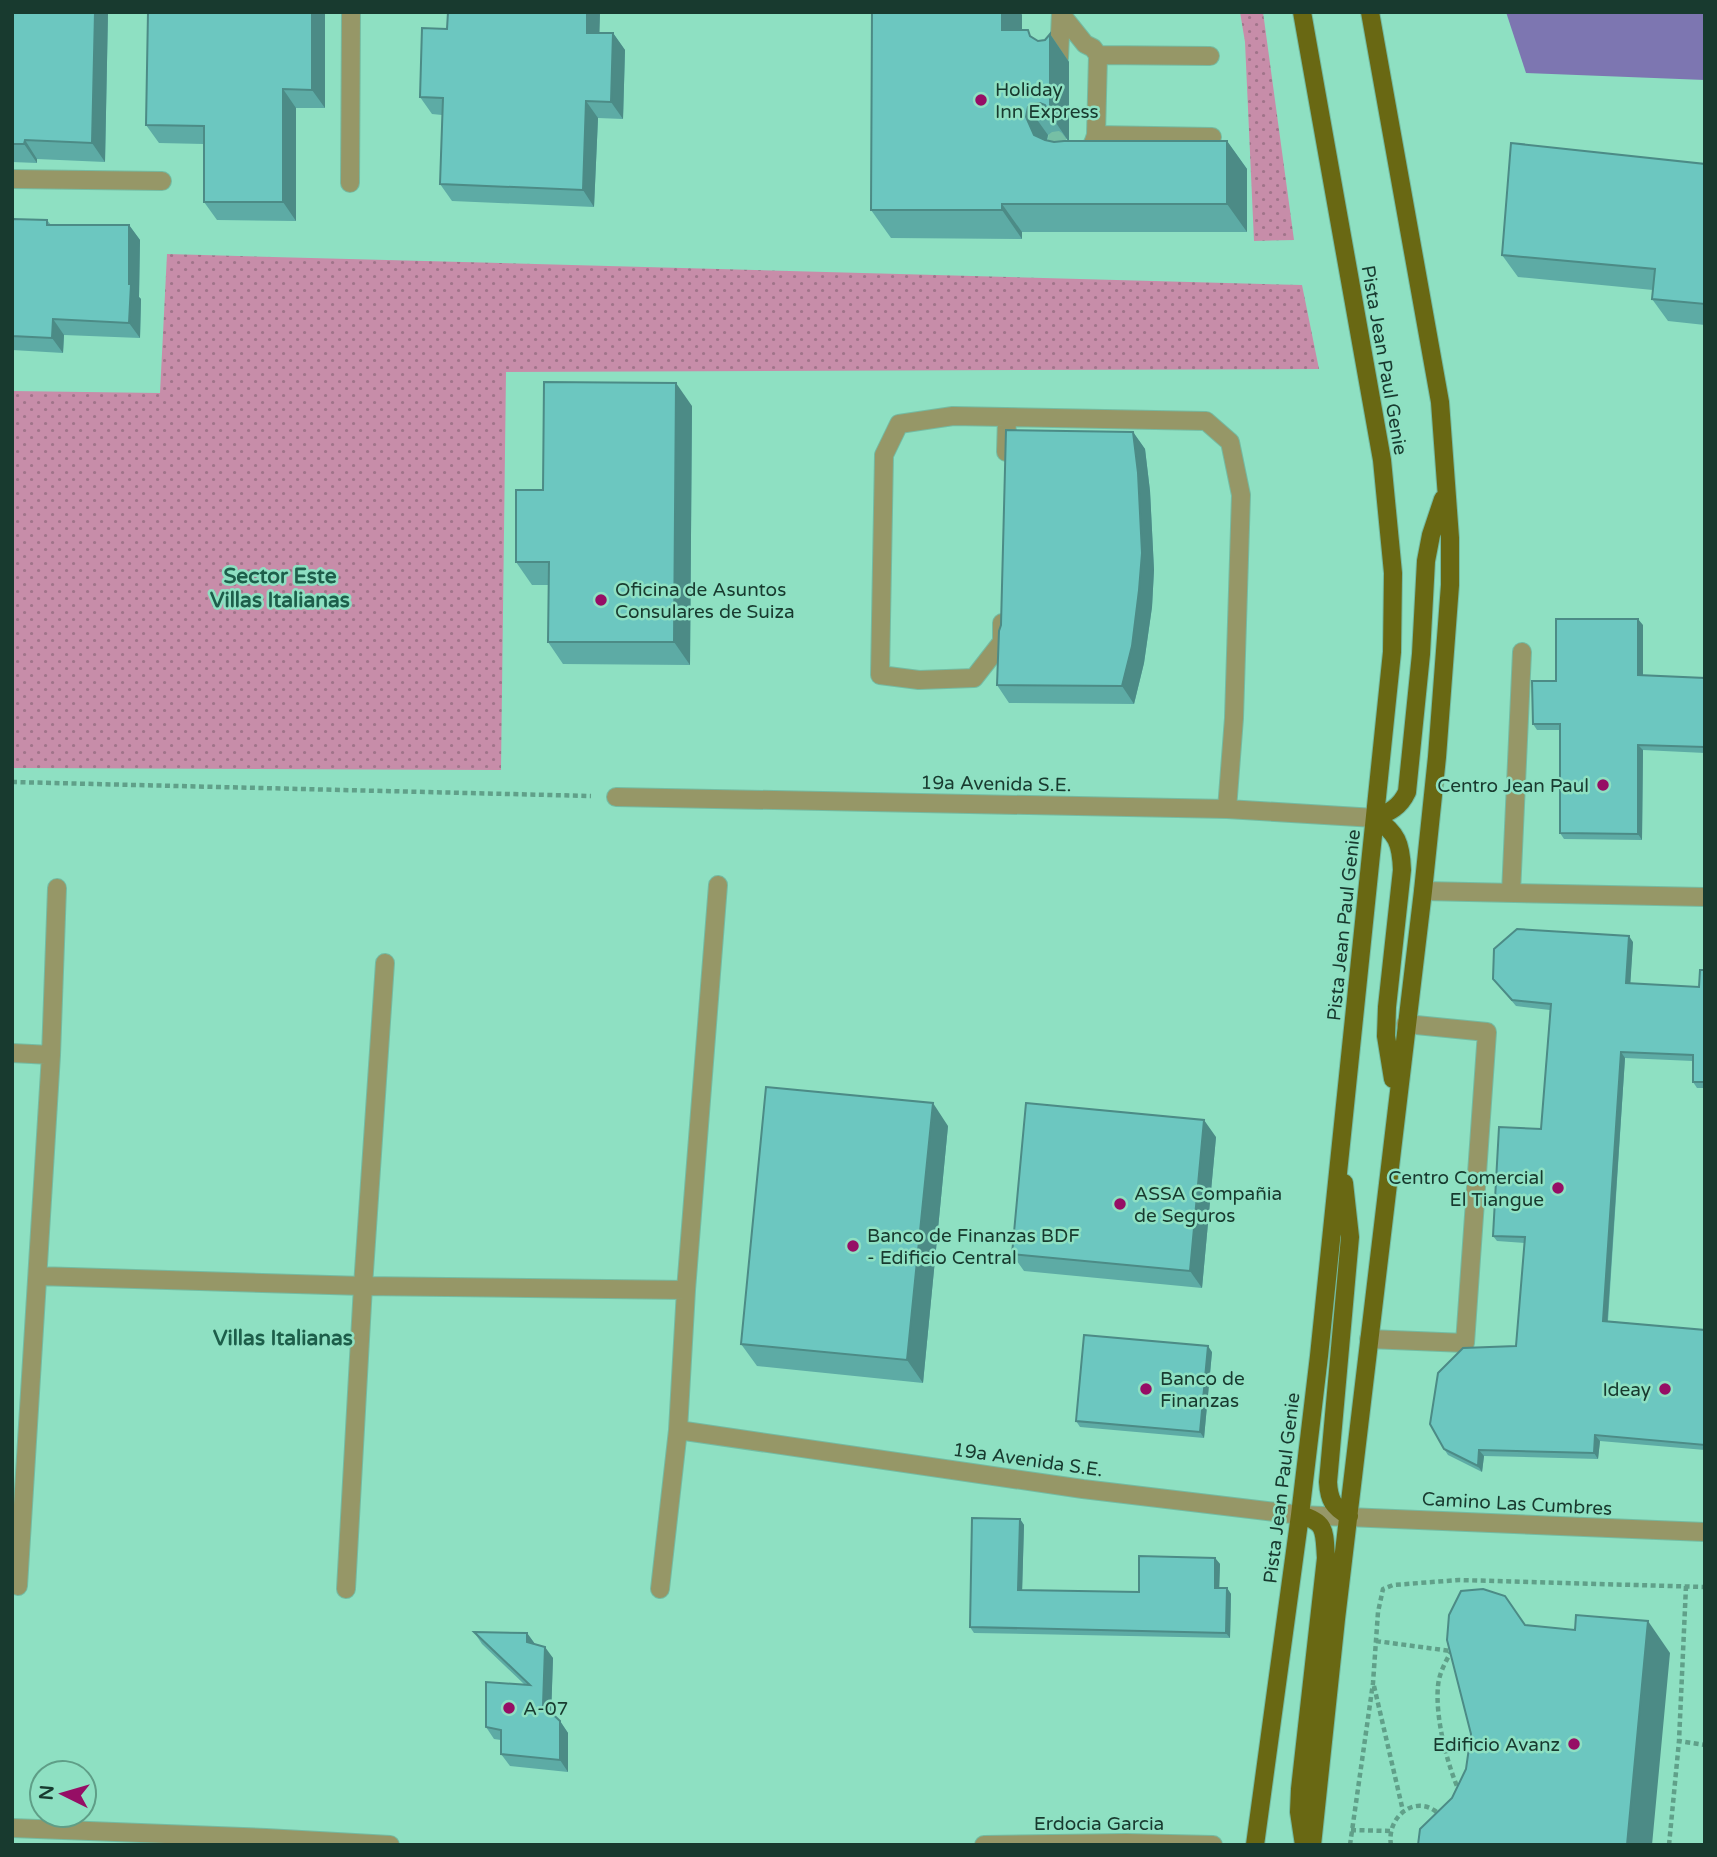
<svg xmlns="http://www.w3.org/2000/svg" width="1717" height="1857" font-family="'Varela Round',sans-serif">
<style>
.grass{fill:url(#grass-dots)}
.water{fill:#7d76b1}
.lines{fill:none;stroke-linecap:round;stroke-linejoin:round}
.minor-tunnel{stroke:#76bfa5;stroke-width:18;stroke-dasharray:18 9;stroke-linecap:butt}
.minor-casing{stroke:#74bba2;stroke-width:20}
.major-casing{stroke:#74bba2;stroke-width:20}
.path{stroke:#60a089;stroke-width:4.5;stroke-dasharray:5 3.5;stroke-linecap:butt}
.minor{stroke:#969767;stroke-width:18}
.major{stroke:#696813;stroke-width:18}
.wall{fill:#5daba5;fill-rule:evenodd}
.shaded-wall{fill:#4c8b86}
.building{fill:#6cc7c0;stroke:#4c8b86;stroke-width:2}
.poi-dot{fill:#960e65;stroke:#8ee0c2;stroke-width:2.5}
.labels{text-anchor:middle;stroke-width:5;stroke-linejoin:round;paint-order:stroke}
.poi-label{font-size:19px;fill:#183a2f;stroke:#8ee0c2;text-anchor:start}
.street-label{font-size:19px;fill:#183a2f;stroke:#8ee0c2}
.neighbourhood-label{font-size:21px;font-weight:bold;fill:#1d5e4a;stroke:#8ee0c2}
</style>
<defs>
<pattern id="grass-dots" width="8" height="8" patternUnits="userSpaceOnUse" patternTransform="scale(1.75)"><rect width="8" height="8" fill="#c78da9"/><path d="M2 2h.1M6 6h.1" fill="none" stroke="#a1748a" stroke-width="1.8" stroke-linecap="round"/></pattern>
</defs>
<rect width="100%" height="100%" fill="#8ee0c2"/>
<!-- grass -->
<path class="grass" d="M 1240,12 L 1263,12 L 1294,240 L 1254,241 L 1245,42 Z
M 167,254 L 1302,285 L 1319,369 L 506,372 L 501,770 L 12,768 L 12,391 L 160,393 Z"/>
<!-- water -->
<path class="water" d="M 1506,12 L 1705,12 L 1705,80 L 1526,73 Z"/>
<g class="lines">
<!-- minor-tunnel -->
<path class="minor-tunnel" d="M 1057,142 L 1058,107"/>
<!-- minor casing -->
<g class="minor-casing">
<path id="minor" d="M 1061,14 L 1085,44 L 1093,48 L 1098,55 L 1096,135 C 1093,145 1090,151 1081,158
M 1098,55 L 1210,56
M 1059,58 L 1061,12
M 1096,135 L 1212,137
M 12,179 L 162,181
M 350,183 L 351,12
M 1006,452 L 1007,417
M 1002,623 L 1002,642 L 974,678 L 919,680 L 880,675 L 884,455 L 899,424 L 953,416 L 1206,421 L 1230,442 L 1241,495 L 1234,718 L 1227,809
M 616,797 L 1227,809 L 1375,818
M 1423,891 L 1705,897
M 1511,893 L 1522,652
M 12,1053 L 51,1055
M 38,1276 L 363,1286 L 686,1290
M 1369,1339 L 1465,1343 L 1487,1032 L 1406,1024
M 678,1430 L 1083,1489 L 1300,1515 L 1705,1532
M 18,1586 L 51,1055 L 57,888
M 346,1589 L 363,1286 L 385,963
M 660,1589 L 678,1430 L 686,1290 L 718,885
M 12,1828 L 266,1838 L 390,1845
M 984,1845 L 1126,1843 L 1213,1845"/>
</g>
<!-- major casing -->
<g class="major-casing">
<path id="major" d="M 1375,818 C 1390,812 1400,807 1407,792 L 1421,654 L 1426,561 L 1431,535 L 1443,499
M 1375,818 C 1397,833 1401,843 1402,870 L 1387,1007 L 1386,1036 L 1393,1079
M 1344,1183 L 1350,1237 L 1328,1482 C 1329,1500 1333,1507 1349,1516
M 1300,1515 C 1327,1522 1324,1532 1326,1558 L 1300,1789 L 1299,1812 L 1304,1845
M 1255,1845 L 1300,1515 L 1319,1356 L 1392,652 L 1393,573 L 1382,460 L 1302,12
M 1312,1845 L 1336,1619 L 1423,891 L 1437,757 L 1450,585 L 1450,538 L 1440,402 L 1370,12"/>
</g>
<!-- path -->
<path class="path" d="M 12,782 L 591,796
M 1686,1586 L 1679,1741 L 1705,1745
M 1376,1641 L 1451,1651
M 1452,1650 C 1446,1661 1439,1673 1438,1686 C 1435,1717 1447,1765 1460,1793
M 1374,1686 L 1403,1811
M 1351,1830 L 1390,1831
M 1350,1845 L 1373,1683 L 1378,1612 L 1383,1589 L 1393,1585 L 1459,1580 L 1705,1587
M 1391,1845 C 1386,1816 1417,1792 1440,1815
M 1669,1845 L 1679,1741"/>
<!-- minor -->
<use href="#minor" class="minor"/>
<!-- major -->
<use href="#major" class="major"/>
</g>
<!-- wall -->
<path class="wall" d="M 12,12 L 108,12 L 105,162 L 37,159 L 37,163 L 12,162 Z
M 148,12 L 325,12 L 325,108 L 296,108 L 296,221 L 217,220 L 204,202 L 204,144 L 159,143 L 146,125 Z
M 448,12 L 600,12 L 599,33 L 613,33 L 625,50 L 623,119 L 598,118 L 594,207 L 452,201 L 440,184 L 442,115 L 432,114 L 420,97 L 447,29 Z
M 872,12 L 1020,12 L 1022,15 L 1022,30 L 1038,41 L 1045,40 L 1050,34 L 1069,62 L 1069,141 L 1227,141 L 1247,169 L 1247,232 L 1022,232 L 1022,239 L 891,238 L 871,210 ZM 1059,131 L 1062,133 L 1068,141 L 1054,142 L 1047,141 L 1048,135 L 1052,132 Z
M 1705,164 L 1705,325 L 1668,321 L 1652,299 L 1653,290 L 1518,277 L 1502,255 Z
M 12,219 L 47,220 L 51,225 L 129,225 L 140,240 L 139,297 L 141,299 L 140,338 L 64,335 L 63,353 L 12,350 Z
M 692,406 L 690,665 L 563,664 L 548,642 L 548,585 L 532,585 L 516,562 L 543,490 Z
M 1133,432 L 1145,449 L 1150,491 L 1154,570 L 1152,607 L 1144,663 L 1134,704 L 1009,703 L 997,685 Z
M 1643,625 L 1643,675 L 1705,678 L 1705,753 L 1643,750 L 1642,840 L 1564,839 L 1560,833 L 1560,730 L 1537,730 L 1533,724 L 1556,681 Z
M 1633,942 L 1630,983 L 1699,987 L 1705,970 L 1705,1088 L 1697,1088 L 1693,1082 L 1693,1061 L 1625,1058 L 1608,1321 L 1705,1330 L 1705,1450 L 1600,1441 L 1598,1459 L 1484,1456 L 1482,1472 L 1448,1455 L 1444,1449 L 1516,1346 L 1525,1243 L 1497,1241 L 1493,1236 L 1541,1129 L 1550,1010 L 1516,1006 L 1493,979 Z
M 948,1126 L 923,1383 L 757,1366 L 741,1344 Z
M 1216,1137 L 1202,1288 L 1024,1271 L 1012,1254 Z
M 1212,1352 L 1204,1438 L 1080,1427 L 1076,1421 Z
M 1020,1519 L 1024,1525 L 1022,1590 L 1139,1592 L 1215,1558 L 1220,1564 L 1219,1588 L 1227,1588 L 1231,1594 L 1230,1638 L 974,1633 L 970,1627 Z
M 474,1632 L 527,1633 L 535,1644 L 553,1658 L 551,1713 L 560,1721 L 568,1733 L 568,1772 L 510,1766 L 501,1754 L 501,1740 L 494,1739 L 486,1727 L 525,1685 L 482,1644 Z"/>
<!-- shaded-wall -->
<path class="shaded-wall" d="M 95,12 L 108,12 L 105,162 L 92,143 Z
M 312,12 L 325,12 L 325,108 L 312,90 Z
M 587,12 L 600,12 L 599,50 L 587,33 Z
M 1002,12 L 1020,12 L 1022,15 L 1022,58 L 1002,30 Z
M 613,33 L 625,50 L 623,119 L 611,102 Z
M 1050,34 L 1069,62 L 1069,142 L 1050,114 Z
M 283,89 L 296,108 L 296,221 L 283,202 Z
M 586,101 L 598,118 L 594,207 L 583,190 Z
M 1028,107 L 1048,135 L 1046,145 L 1034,135 L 1026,117 Z
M 25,140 L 37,159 L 37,163 L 24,144 Z
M 1227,141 L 1247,169 L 1247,232 L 1227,204 Z
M 1002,204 L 1022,232 L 1022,239 L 1002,210 Z
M 129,225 L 140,240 L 139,297 L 141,299 L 140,338 L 129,323 Z
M 53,319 L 64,335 L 63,353 L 52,338 Z
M 676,383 L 692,406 L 690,665 L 674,642 Z
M 1133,432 L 1145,449 L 1150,491 L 1154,570 L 1152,607 L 1144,663 L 1134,704 L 1122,686 Z
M 1638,619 L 1643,625 L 1643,680 L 1638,675 Z
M 1638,745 L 1643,750 L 1642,840 L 1638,834 Z
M 1629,936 L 1633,942 L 1630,989 L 1626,983 Z
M 1621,1052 L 1625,1058 L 1607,1327 L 1603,1321 Z
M 933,1103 L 948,1126 L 923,1383 L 907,1360 Z
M 1204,1120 L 1216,1137 L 1202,1288 L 1190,1271 Z
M 1208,1346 L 1212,1352 L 1204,1438 L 1200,1432 Z
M 1595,1435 L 1600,1441 L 1598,1459 L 1594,1453 Z
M 1479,1450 L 1484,1456 L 1482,1472 L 1478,1466 Z
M 1020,1519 L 1024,1525 L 1022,1595 L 1018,1590 Z
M 1215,1558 L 1220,1564 L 1219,1594 L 1215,1588 Z
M 1227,1588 L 1231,1594 L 1230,1638 L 1226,1633 Z
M 1648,1621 L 1670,1653 L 1652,1845 L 1627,1845 Z
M 527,1633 L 535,1644 L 527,1642 Z
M 545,1647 L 553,1658 L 551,1717 L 543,1705 Z
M 560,1721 L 568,1733 L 568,1772 L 560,1760 Z"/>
<!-- building -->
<path class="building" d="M 12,12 L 95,12 L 92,143 L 25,140 L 24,144 L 12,144 Z
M 148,12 L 312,12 L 312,90 L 283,89 L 283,202 L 204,202 L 204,126 L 146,125 Z
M 448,12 L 587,12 L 587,33 L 613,33 L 611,102 L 586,101 L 583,190 L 440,184 L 443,98 L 420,97 L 422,28 L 447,29 Z
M 872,12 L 1002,12 L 1002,30 L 1028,30 L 1030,36 L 1038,41 L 1045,40 L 1050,34 L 1050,114 L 1045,105 L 1040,103 L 1033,104 L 1028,107 L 1026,117 L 1034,135 L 1045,140 L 1054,142 L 1064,141 L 1227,141 L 1227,204 L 1002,204 L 1002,210 L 871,210 Z
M 1511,143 L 1705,164 L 1705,304 L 1652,299 L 1655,269 L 1502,255 Z
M 12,219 L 47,220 L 47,225 L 129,225 L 129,284 L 131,284 L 129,323 L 53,319 L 52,338 L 12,336 Z
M 544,382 L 676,383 L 674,642 L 548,642 L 549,562 L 516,562 L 516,490 L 543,490 Z
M 1006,430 L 1133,432 L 1138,473 L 1142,553 L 1139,590 L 1132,646 L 1122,686 L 997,685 L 999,631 L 1001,625 Z
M 1556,619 L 1638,619 L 1638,675 L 1705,678 L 1705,747 L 1638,745 L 1638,834 L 1560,833 L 1560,724 L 1533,724 L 1532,681 L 1556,681 Z
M 1517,929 L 1629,936 L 1626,983 L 1699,987 L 1700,970 L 1705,970 L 1705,1082 L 1693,1082 L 1693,1055 L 1621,1052 L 1603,1321 L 1705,1330 L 1705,1445 L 1595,1435 L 1594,1453 L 1479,1450 L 1478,1466 L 1444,1449 L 1430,1424 L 1438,1373 L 1463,1348 L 1516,1346 L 1525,1237 L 1493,1236 L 1499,1127 L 1541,1129 L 1551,1004 L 1512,1000 L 1493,979 L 1494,949 Z
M 766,1087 L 933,1103 L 907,1360 L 741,1344 Z
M 1026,1103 L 1204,1120 L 1190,1271 L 1012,1254 Z
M 1084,1335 L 1208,1346 L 1200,1432 L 1076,1421 Z
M 972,1518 L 1020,1519 L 1018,1590 L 1139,1592 L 1139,1556 L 1215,1558 L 1215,1588 L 1227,1588 L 1226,1633 L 970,1627 Z
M 1483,1589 L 1505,1596 L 1525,1625 L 1575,1630 L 1576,1615 L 1648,1621 L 1627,1845 L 1418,1845 L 1420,1829 L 1452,1798 L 1466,1769 L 1471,1734 L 1447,1640 L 1449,1615 L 1461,1591 Z
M 474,1632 L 527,1633 L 527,1642 L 545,1647 L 543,1705 L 560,1721 L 560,1760 L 501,1754 L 501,1730 L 486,1727 L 486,1682 L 530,1685 Z"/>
<!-- markers -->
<g class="poi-dot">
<circle cx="981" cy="100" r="7"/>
<circle cx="601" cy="600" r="7"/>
<circle cx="1603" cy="785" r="7"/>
<circle cx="1558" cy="1188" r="7"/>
<circle cx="1120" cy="1204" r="7"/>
<circle cx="853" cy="1246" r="7"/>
<circle cx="1146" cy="1389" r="7"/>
<circle cx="1665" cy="1389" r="7"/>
<circle cx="509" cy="1708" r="7"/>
<circle cx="1574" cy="1744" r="7"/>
</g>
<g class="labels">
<!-- poi labels -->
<g class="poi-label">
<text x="995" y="96">Holiday<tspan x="995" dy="22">Inn Express</tspan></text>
<text x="615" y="596">Oficina de Asuntos<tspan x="615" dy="22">Consulares de Suiza</tspan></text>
<text x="1589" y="792" text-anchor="end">Centro Jean Paul</text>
<text x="1544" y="1184" text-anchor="end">Centro Comercial<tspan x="1544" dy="22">El Tiangue</tspan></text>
<text x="1134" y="1200">ASSA Compañia<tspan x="1134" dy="22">de Seguros</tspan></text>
<text x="867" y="1242">Banco de Finanzas BDF<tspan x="867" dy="22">- Edificio Central</tspan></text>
<text x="1160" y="1385">Banco de<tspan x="1160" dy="22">Finanzas</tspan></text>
<text x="1651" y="1396" text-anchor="end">Ideay</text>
<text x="523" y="1715">A-07</text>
<text x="1560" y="1751" text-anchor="end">Edificio Avanz</text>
</g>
<!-- street labels -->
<g class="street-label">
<text transform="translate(1385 360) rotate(80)" y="7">Pista Jean Paul Genie</text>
<text transform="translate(996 783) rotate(1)" y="7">19a Avenida S.E.</text>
<text transform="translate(1343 925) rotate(-84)" y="7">Pista Jean Paul Genie</text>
<text transform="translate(1028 1459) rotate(8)" y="7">19a Avenida S.E.</text>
<text transform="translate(1281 1488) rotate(-83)" y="7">Pista Jean Paul Genie</text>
<text transform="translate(1517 1503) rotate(3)" y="7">Camino Las Cumbres</text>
<text x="1099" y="1830">Erdocia Garcia</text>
</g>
<!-- neighbourhood labels -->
<g class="neighbourhood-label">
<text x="280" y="583">Sector Este<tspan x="280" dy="24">Villas Italianas</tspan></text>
<text x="283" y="1345">Villas Italianas</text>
</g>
</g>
<!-- border -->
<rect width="1717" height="1857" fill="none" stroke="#183a2f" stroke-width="28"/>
<!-- north arrow -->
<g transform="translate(63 1794) rotate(275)"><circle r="33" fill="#8ee0c2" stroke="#5f9e87" stroke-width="2"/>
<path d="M0-5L12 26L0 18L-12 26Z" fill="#960e65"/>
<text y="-10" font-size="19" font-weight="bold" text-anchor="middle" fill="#183a2f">N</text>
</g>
</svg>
